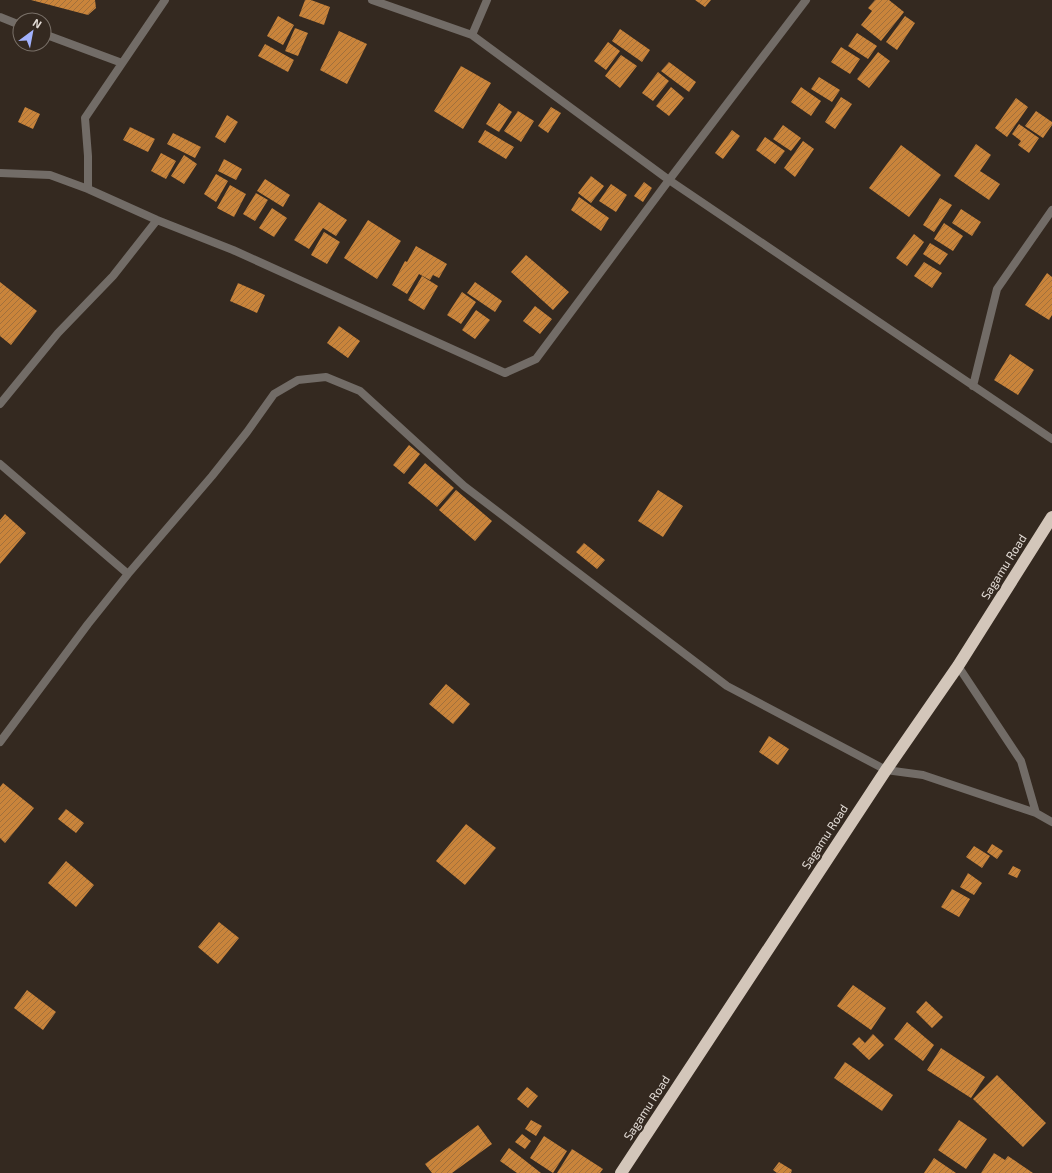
<svg xmlns="http://www.w3.org/2000/svg" width="1052" height="1173" font-family="'Exo 2',sans-serif">
<style>
.building{fill:url(#building-hatch)}
.lines{fill:none;stroke-linecap:round;stroke-linejoin:round}
.street{stroke:#726c67;stroke-width:8}
.highway{stroke:#d3c6ba;stroke-width:12}
.labels{text-anchor:middle;stroke-width:4;stroke-linejoin:round;paint-order:stroke}
.street-label{font-size:12px;fill:#e3dcd6;stroke:#342920}
</style>
<defs>
<pattern id="building-hatch" width="6" height="6" patternUnits="userSpaceOnUse"><rect width="6" height="6" fill="#c9843b"/><path d="M-1 1l2-2M0 6l6-6M5 7l2-2" fill="none" stroke="#a1703c"/></pattern>
</defs>
<rect width="100%" height="100%" fill="#342920"/>
<!-- building -->
<path class="building" d="M 31,0 L 95,0 L 96,8 L 88,15 Z
M 305,0 L 311,0 L 330,7 L 324,25 L 299,16 Z
M 695,0 L 711,0 L 705,7 Z
M 875,0 L 889,0 L 904,12 L 881,41 L 861,25 L 872,11 L 868,8 Z
M 278,16 L 294,25 L 283,45 L 267,36 Z
M 905,16 L 915,23 L 897,50 L 886,42 Z
M 295,28 L 308,33 L 298,56 L 285,51 Z
M 620,29 L 650,50 L 642,62 L 612,41 Z
M 339,31 L 367,44 L 347,84 L 320,70 Z
M 857,33 L 877,46 L 868,59 L 848,46 Z
M 608,42 L 620,51 L 606,70 L 594,61 Z
M 265,44 L 294,60 L 288,72 L 258,56 Z
M 841,47 L 860,59 L 850,74 L 831,62 Z
M 878,52 L 890,61 L 869,88 L 857,79 Z
M 621,55 L 637,66 L 620,88 L 605,76 Z
M 669,62 L 696,82 L 689,92 L 661,71 Z
M 461,66 L 491,83 L 463,129 L 434,111 Z
M 658,72 L 669,81 L 653,101 L 642,93 Z
M 819,77 L 840,90 L 832,102 L 811,89 Z
M 671,87 L 684,98 L 669,116 L 656,106 Z
M 801,87 L 821,101 L 811,116 L 791,102 Z
M 841,97 L 852,104 L 835,129 L 825,122 Z
M 1016,98 L 1028,107 L 1007,137 L 995,128 Z
M 499,103 L 512,112 L 499,132 L 486,124 Z
M 25,107 L 40,114 L 33,129 L 18,122 Z
M 551,107 L 561,113 L 548,133 L 538,126 Z
M 518,111 L 534,121 L 521,142 L 504,131 Z
M 1036,111 L 1052,122 L 1052,125 L 1043,138 L 1025,126 Z
M 227,115 L 238,122 L 225,143 L 215,137 Z
M 1019,124 L 1039,138 L 1029,153 L 1018,145 L 1021,141 L 1012,134 Z
M 783,125 L 801,138 L 791,151 L 773,139 Z
M 130,127 L 155,139 L 148,152 L 123,140 Z
M 485,130 L 514,147 L 506,159 L 478,142 Z
M 732,130 L 740,136 L 723,159 L 715,153 Z
M 173,133 L 201,147 L 195,158 L 167,144 Z
M 765,137 L 785,151 L 775,164 L 756,150 Z
M 803,141 L 814,149 L 795,177 L 784,168 Z
M 976,144 L 991,155 L 980,171 L 1000,184 L 989,200 L 954,176 Z
M 901,145 L 941,175 L 909,217 L 869,188 Z
M 161,153 L 176,161 L 166,179 L 151,171 Z
M 184,155 L 197,164 L 184,184 L 171,176 Z
M 224,159 L 242,169 L 236,180 L 218,171 Z
M 216,174 L 228,181 L 216,202 L 204,194 Z
M 591,176 L 604,186 L 591,203 L 578,193 Z
M 265,179 L 290,195 L 283,207 L 257,191 Z
M 644,182 L 652,188 L 643,202 L 634,196 Z
M 611,184 L 627,195 L 616,212 L 599,201 Z
M 230,185 L 246,194 L 234,217 L 217,208 Z
M 256,193 L 268,200 L 255,221 L 243,214 Z
M 579,197 L 609,218 L 601,231 L 571,210 Z
M 940,198 L 952,205 L 934,232 L 923,225 Z
M 319,202 L 347,220 L 336,236 L 323,228 L 309,249 L 294,240 Z
M 272,208 L 287,218 L 274,237 L 259,228 Z
M 961,209 L 981,222 L 972,236 L 952,223 Z
M 368,220 L 401,241 L 377,279 L 344,258 Z
M 944,223 L 963,236 L 953,251 L 934,239 Z
M 324,232 L 340,242 L 327,264 L 311,255 Z
M 914,234 L 924,242 L 907,266 L 896,258 Z
M 930,243 L 948,254 L 940,265 L 923,254 Z
M 416,246 L 447,264 L 439,278 L 433,275 L 430,280 L 419,274 L 407,294 L 392,285 L 405,261 L 407,262 Z
M 526,255 L 569,292 L 553,310 L 511,272 Z
M 924,262 L 942,273 L 932,288 L 914,276 Z
M 1047,273 L 1052,277 L 1052,315 L 1049,320 L 1025,305 Z
M 422,276 L 438,286 L 424,310 L 408,300 Z
M 0,282 L 37,311 L 11,345 L 0,336 Z
M 475,282 L 502,301 L 495,312 L 467,293 Z
M 238,283 L 265,295 L 257,313 L 230,301 Z
M 462,292 L 476,302 L 461,324 L 447,315 Z
M 535,306 L 552,319 L 540,334 L 523,321 Z
M 476,310 L 490,320 L 475,339 L 462,330 Z
M 339,326 L 360,341 L 348,358 L 327,343 Z
M 1010,354 L 1034,370 L 1018,395 L 994,380 Z
M 409,445 L 420,454 L 404,474 L 393,465 Z
M 425,463 L 454,488 L 437,507 L 408,483 Z
M 456,490 L 492,521 L 475,541 L 439,510 Z
M 658,490 L 683,506 L 663,537 L 638,521 Z
M 5,514 L 26,533 L 0,564 L 0,520 Z
M 584,543 L 605,560 L 597,569 L 576,552 Z
M 446,684 L 470,704 L 453,724 L 429,704 Z
M 769,736 L 789,749 L 778,765 L 759,752 Z
M 3,783 L 34,808 L 5,843 L 0,838 L 0,787 Z
M 66,809 L 84,823 L 76,833 L 58,819 Z
M 466,824 L 496,848 L 465,885 L 436,861 Z
M 992,844 L 1003,851 L 997,859 L 987,852 Z
M 974,846 L 990,856 L 982,868 L 966,857 Z
M 66,861 L 94,885 L 76,907 L 48,883 Z
M 1013,866 L 1021,870 L 1017,878 L 1008,874 Z
M 968,873 L 982,883 L 974,895 L 960,887 Z
M 952,889 L 970,899 L 959,917 L 941,907 Z
M 219,922 L 239,938 L 218,964 L 198,947 Z
M 853,985 L 886,1008 L 871,1030 L 837,1006 Z
M 27,990 L 56,1012 L 43,1030 L 14,1008 Z
M 926,1001 L 943,1017 L 932,1028 L 916,1012 Z
M 907,1022 L 934,1045 L 923,1061 L 894,1039 Z
M 873,1034 L 884,1045 L 869,1060 L 852,1044 L 859,1037 L 865,1043 Z
M 941,1048 L 985,1077 L 971,1098 L 927,1070 Z
M 845,1062 L 893,1095 L 882,1111 L 834,1078 Z
M 997,1075 L 1046,1123 L 1023,1147 L 973,1099 Z
M 527,1087 L 538,1096 L 528,1108 L 517,1099 Z
M 531,1120 L 542,1126 L 536,1136 L 525,1129 Z
M 959,1120 L 987,1139 L 966,1169 L 938,1150 Z
M 478,1125 L 492,1144 L 452,1173 L 432,1173 L 425,1164 Z
M 522,1134 L 531,1141 L 525,1149 L 515,1142 Z
M 544,1136 L 567,1151 L 553,1173 L 530,1158 Z
M 509,1148 L 541,1173 L 517,1173 L 500,1161 Z
M 572,1149 L 603,1169 L 600,1173 L 557,1173 Z
M 994,1153 L 1005,1160 L 1008,1156 L 1033,1173 L 981,1173 Z
M 934,1158 L 956,1173 L 924,1173 Z
M 779,1162 L 792,1170 L 791,1173 L 777,1173 L 773,1170 Z"/>
<g class="lines">
<!-- street -->
<path class="street" d="M 372,0 L 472,35 L 669,180 L 1052,439
M 0,17 L 20,25
M 44,34 L 122,63
M 472,35 L 487,0
M 0,173 L 50,175 L 88,189 L 157,220 L 233,250 L 505,373 L 536,359 L 669,180 L 806,0
M 88,189 L 88,156 L 85,118 L 165,0
M 973,386 L 997,289 L 1052,210
M 0,404 L 58,333 L 113,276 L 157,220
M 0,464 L 128,574
M 958,666 L 1021,761 L 1036,813
M 0,742 L 88,624 L 128,574 L 212,476 L 247,432 L 274,394 L 298,380 L 326,377 L 360,391 L 464,486 L 727,686 L 886,770 L 923,775 L 1036,813 L 1052,822"/>
<!-- highway -->
<path class="highway" d="M 621,1173 L 886,770 L 958,666 L 1052,517"/>
</g>
<g class="labels">
<!-- street labels -->
<g class="street-label">
<text transform="translate(1004 567) rotate(-58)" y="4">Sagamu Road</text>
<text transform="translate(825 837) rotate(-57)" y="4">Sagamu Road</text>
<text transform="translate(647 1108) rotate(-57)" y="4">Sagamu Road</text>
</g>
</g>
<!-- north arrow -->
<g transform="translate(32 32) rotate(32)"><circle r="19" fill="#342920" stroke="#7a7169"/>
<path d="M0-3L7 15L0 10L-7 15Z" fill="#a2b2fd"/>
<text y="-6" font-size="11" font-weight="bold" text-anchor="middle" fill="#e3dcd6">N</text>
</g>
</svg>
